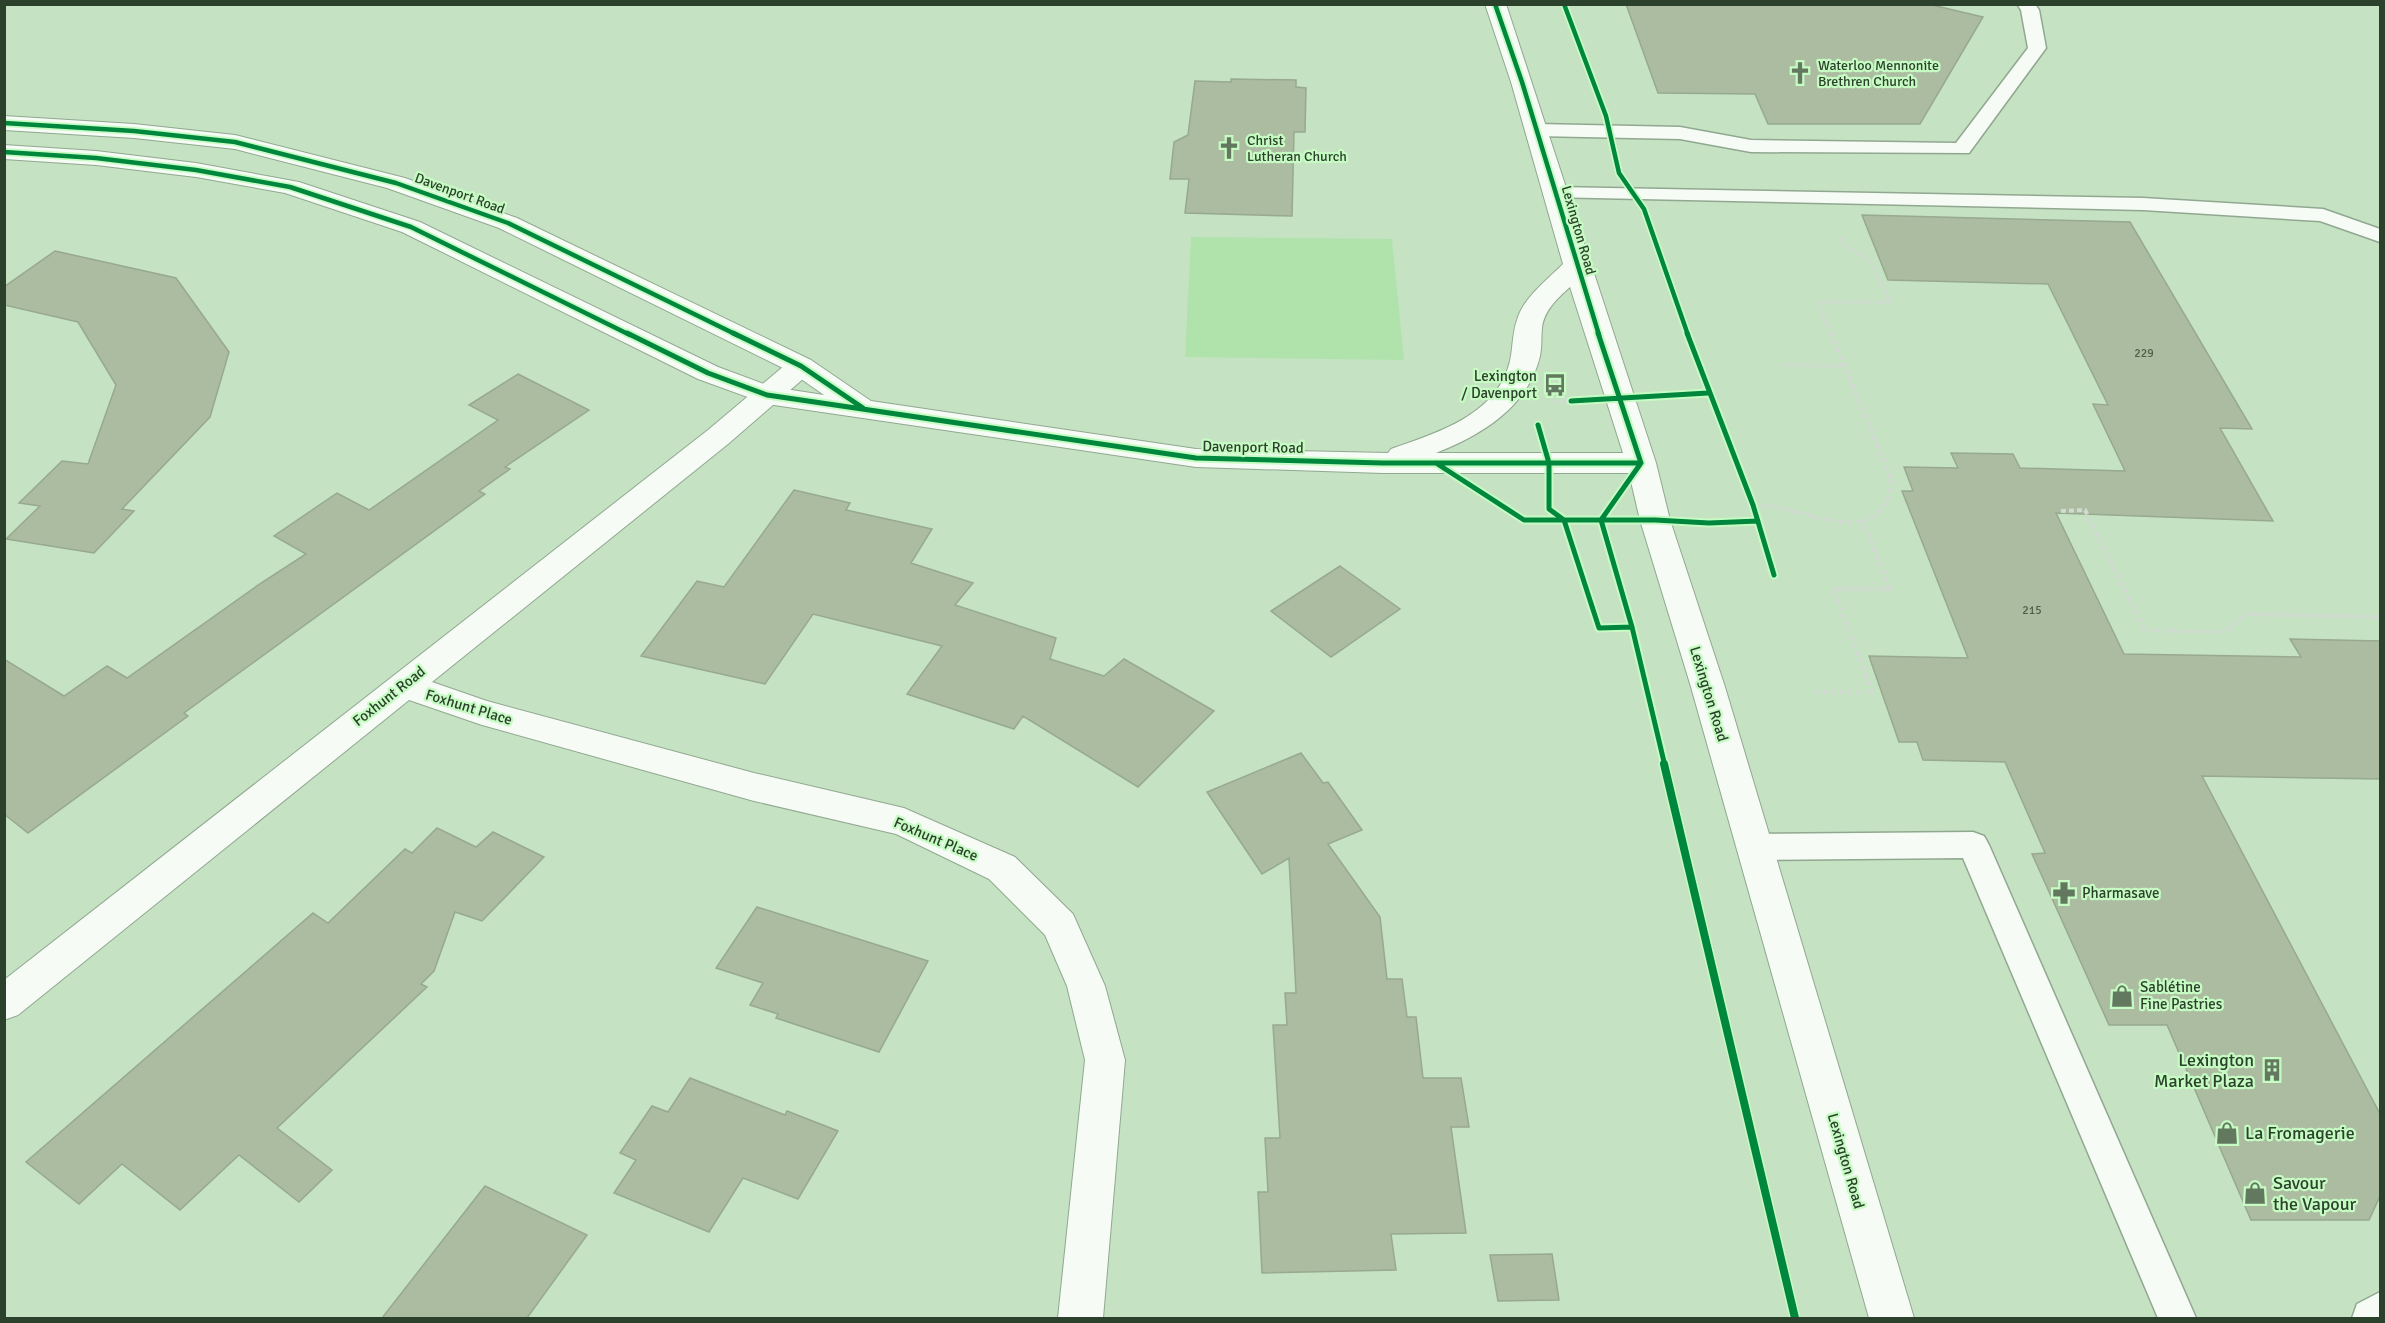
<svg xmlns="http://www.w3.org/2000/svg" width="2385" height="1323" font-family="Signika,sans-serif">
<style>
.green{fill:#b0e3ac}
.building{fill:#abbca1;stroke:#97a98e;stroke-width:1.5}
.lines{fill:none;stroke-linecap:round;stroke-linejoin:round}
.lane-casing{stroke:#91a890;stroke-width:3}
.street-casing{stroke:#91a890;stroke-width:2}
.secondary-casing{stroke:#91a890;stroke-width:2}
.path-far1{stroke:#d1dad1;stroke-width:3;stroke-dasharray:4.5 2;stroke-linecap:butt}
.path{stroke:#d1dad1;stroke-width:4;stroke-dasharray:5 3;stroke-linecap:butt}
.lane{fill:#f6fbf6;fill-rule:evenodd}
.street{fill:#f6fbf6;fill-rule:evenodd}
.secondary{fill:#f6fbf6;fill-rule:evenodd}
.cycleway-far2-casing{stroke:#c6fcc3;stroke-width:8}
.cycleway-far1-casing{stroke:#c6fcc3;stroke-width:9}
.cycleway-casing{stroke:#c6fcc3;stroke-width:11}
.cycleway-far2{stroke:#00873e;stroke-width:4.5}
.cycleway-far1{stroke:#00873e;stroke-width:5}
.cycleway{stroke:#00873e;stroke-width:8}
.labels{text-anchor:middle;stroke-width:4.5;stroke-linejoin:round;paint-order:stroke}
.number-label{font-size:12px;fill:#4c6048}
.far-poi-label{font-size:14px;fill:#2c412b;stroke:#c6fcc3;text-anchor:start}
.far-street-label{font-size:14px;fill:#2c412b;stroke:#c6fcc3}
.poi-label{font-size:15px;fill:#2c412b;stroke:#c6fcc3;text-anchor:start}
.street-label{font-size:15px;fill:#2c412b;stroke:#c6fcc3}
.near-poi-label{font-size:18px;fill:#2c412b;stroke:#c6fcc3;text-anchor:start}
</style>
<rect width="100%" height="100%" fill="#c5e2c3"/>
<!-- green -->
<path class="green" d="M 1191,237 L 1392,239 L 1404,360 L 1185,357 Z"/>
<!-- building -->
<path class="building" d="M 1626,4 L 1928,4 L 1983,17 L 1920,124 L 1768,124 L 1755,94 L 1658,93 Z
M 1231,79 L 1296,80 L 1296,87 L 1306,88 L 1305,132 L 1294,132 L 1292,216 L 1185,213 L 1189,179 L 1170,179 L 1174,142 L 1188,135 L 1195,81 L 1231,82 Z
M 1862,215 L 2130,222 L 2252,429 L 2220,428 L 2273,521 L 2056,513 L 2124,654 L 2301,657 L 2290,639 L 2380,641 L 2380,779 L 2202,776 L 2380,1114 L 2380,1196 L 2369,1220 L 2251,1220 L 2167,1025 L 2109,1025 L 2032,854 L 2045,853 L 2005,762 L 1923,760 L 1917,742 L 1899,742 L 1869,656 L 1968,658 L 1902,491 L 1913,491 L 1904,467 L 1958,468 L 1951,453 L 2013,454 L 2020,468 L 2125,471 L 2093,404 L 2108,405 L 2048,284 L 1888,280 Z
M 55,251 L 176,278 L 229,352 L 210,417 L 122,509 L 134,511 L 94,553 L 6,539 L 40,506 L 19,503 L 62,461 L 88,464 L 116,385 L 78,322 L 4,305 L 4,287 Z
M 518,374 L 589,410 L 505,467 L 510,469 L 479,491 L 485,494 L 184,713 L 188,716 L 28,833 L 4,814 L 4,659 L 64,696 L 107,666 L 127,678 L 261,583 L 306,554 L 274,536 L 337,493 L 369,510 L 498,420 L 469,405 Z
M 794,490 L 850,503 L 846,510 L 932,529 L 911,563 L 973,583 L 955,605 L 1056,638 L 1050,659 L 1104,676 L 1124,659 L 1214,711 L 1138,787 L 1023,716 L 1014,729 L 907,694 L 942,646 L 813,614 L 765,684 L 641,656 L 697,581 L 724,587 Z
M 1340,566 L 1400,609 L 1331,657 L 1271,611 Z
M 1301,753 L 1323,783 L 1328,782 L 1362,830 L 1328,844 L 1380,917 L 1387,979 L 1402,979 L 1407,1017 L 1416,1017 L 1423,1078 L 1461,1078 L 1469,1127 L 1451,1127 L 1466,1233 L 1391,1234 L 1396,1270 L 1262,1273 L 1258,1192 L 1268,1192 L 1265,1138 L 1280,1138 L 1273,1025 L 1287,1025 L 1285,993 L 1296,993 L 1289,858 L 1262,874 L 1207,792 Z
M 437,828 L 476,847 L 493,832 L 544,857 L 482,921 L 455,912 L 434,971 L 421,984 L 427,987 L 277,1128 L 332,1170 L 299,1202 L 239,1155 L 180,1210 L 122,1164 L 79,1204 L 26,1162 L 313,913 L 328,923 L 405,849 L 412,853 Z
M 757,907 L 928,961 L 879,1052 L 776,1018 L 778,1014 L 750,1005 L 763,983 L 716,968 Z
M 690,1078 L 785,1115 L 787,1111 L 838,1131 L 798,1199 L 743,1178 L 709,1232 L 614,1193 L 636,1160 L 620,1153 L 652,1106 L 668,1112 Z
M 485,1186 L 587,1235 L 527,1318 L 382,1318 Z
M 1552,1254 L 1559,1300 L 1498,1301 L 1490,1255 Z"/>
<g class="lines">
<!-- lane casing -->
<g class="lane-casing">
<path id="lane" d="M 2017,4 L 2035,4 L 2039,10 L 2046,48 L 1969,153 L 1751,152 L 1680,139 L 1537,136 L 1530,134 L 1527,130 L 1530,126 L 1537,124 L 1680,127 L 1751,140 L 1956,143 L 2028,48 L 2021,10 Z
M 1556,187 L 2143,198 L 2323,209 L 2380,229 L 2380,242 L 2320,221 L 2143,210 L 1549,197 L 1545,193 L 1549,189 Z
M 1973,832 L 1984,836 L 1989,845 L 2196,1318 L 2158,1318 L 1963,858 L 1754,860 L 1743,856 L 1738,847 L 1743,838 L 1754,834 Z
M 2380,1292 L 2380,1318 L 2352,1318 L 2357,1304 Z"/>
</g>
<!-- street casing -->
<g class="street-casing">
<path id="street" d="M 801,358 L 811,360 L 815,366 L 811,372 L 728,444 L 432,682 L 487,701 L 754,773 L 904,808 L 1015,857 L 1073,914 L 1105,986 L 1125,1060 L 1103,1318 L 1058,1318 L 1085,1060 L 1067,986 L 1045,935 L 989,879 L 896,834 L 754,801 L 482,725 L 409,700 L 18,1015 L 4,1020 L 4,980 L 708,430 L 791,360 Z"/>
</g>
<!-- secondary casing -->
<g class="secondary-casing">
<path id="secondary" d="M 1485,4 L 1506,4 L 1656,463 L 1670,520 L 1725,687 L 1914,1318 L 1869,1318 L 1691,687 L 1640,520 L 1629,473 L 1383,473 L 1196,467 L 767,404 L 698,379 L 402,232 L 285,193 L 196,177 L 96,165 L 4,159 L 4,145 L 96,151 L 196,163 L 299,182 L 420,222 L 718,367 L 772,387 L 824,395 L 791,372 L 499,228 L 387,188 L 235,149 L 134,138 L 4,130 L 4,116 L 134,124 L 235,135 L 405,178 L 517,218 L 811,360 L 871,401 L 1196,449 L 1388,453 L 1391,449 C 1431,435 1484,419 1504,378 C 1515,355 1510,341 1517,320 C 1523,298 1547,280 1563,264 L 1511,82 ZM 1570,287 L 1623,453 L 1436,453 C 1482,435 1528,407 1540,356 C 1542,347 1541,337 1542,328 C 1544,310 1558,298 1570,287 Z"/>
</g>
<!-- path-far1 -->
<path class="path-far1" d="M 1831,335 L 1818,302 L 1890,302 L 1870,260 L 1844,245 L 1839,235"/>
<!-- path -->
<path class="path" d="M 1781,365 L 1844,366
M 1553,402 L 1571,401
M 1753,505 C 1762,506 1772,506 1781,508 C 1821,517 1883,546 1892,481 L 1831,333
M 2061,511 L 2085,510 L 2145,630 L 2225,632 L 2246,614 L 2380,617
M 1815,692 L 1872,692 L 1833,589 L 1890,589 L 1862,520"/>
<!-- lane -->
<use href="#lane" class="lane"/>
<!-- street -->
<use href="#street" class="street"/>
<!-- secondary -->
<use href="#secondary" class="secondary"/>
<!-- cycleway-far2 casing -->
<g class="cycleway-far2-casing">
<path id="cycleway-far2" d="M 1495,4 L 1522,82 L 1599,335
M 1564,4 L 1606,116 L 1619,173 L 1644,209 L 1688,335
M 4,123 L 134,131 L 235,142 L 396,183 L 508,223 L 737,335
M 4,152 L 96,158 L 196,170 L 290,187 L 411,227 L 630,335"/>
</g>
<!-- cycleway-far1 casing -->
<g class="cycleway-far1-casing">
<path id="cycleway-far1" d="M 627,333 L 708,373 L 767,395 L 1196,458 L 1383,463 L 1641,463
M 733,333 L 801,366 L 863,408
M 1598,333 L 1641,463
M 1687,333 L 1753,505 L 1774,575
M 1571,401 L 1708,393
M 1538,425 L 1549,463 L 1549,509 L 1564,520 L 1599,628 L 1632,627 L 1665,766
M 1436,463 L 1524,520 L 1655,520 L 1709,523 L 1758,521
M 1632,627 L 1601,520 L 1641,463"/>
</g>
<!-- cycleway casing -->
<g class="cycleway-casing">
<path id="cycleway" d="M 1664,764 L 1795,1318"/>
</g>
<!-- cycleway-far2 -->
<use href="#cycleway-far2" class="cycleway-far2"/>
<!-- cycleway-far1 -->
<use href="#cycleway-far1" class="cycleway-far1"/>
<!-- cycleway -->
<use href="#cycleway" class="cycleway"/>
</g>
<!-- icons -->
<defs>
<g id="church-bare" transform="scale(1.8)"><path d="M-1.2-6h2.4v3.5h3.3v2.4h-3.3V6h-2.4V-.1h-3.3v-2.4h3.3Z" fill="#627960" stroke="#c6fcc3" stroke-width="2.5" paint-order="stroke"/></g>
<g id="bus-bare" transform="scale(1.8)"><path d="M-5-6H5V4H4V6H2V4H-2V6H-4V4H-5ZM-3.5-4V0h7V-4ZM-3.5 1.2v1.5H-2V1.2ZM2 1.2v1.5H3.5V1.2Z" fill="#627960" stroke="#c6fcc3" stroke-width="2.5" paint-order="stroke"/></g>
<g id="pharmacy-bare" transform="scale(1.8)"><path d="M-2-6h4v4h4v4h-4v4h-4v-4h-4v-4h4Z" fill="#627960" stroke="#c6fcc3" stroke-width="2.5" paint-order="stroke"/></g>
<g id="shop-bare" transform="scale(1.8)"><path d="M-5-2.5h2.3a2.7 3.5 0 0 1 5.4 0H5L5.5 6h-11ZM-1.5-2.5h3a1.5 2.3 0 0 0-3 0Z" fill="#627960" stroke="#c6fcc3" stroke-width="2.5" paint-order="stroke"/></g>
<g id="building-bare" transform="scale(1.8)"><path d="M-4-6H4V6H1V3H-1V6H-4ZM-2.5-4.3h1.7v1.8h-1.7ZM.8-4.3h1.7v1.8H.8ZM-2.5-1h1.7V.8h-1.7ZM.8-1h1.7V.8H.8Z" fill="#627960" stroke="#c6fcc3" stroke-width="2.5" paint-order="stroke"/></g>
</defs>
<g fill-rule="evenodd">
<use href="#church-bare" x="1800" y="73"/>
<use href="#church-bare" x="1229" y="148"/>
<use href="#bus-bare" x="1555" y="385"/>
<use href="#pharmacy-bare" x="2064" y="893"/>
<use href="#shop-bare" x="2122" y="996"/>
<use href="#building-bare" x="2272" y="1070"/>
<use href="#shop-bare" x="2227" y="1133"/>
<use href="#shop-bare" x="2255" y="1193"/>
</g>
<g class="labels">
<!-- number labels -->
<g class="number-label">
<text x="2144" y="357">229</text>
<text x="2032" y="614">215</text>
</g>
<!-- far-poi labels -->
<g class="far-poi-label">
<text x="1818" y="70">Waterloo Mennonite<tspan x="1818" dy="16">Brethren Church</tspan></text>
<text x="1247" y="145">Christ<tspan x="1247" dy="16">Lutheran Church</tspan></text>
</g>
<!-- far-street labels -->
<g class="far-street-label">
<text transform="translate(460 193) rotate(20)" y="5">Davenport Road</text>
<text transform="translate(1579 230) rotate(74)" y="5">Lexington Road</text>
</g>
<!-- poi labels -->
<g class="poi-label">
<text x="1537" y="381" text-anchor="end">Lexington<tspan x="1537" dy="17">/ Davenport</tspan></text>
<text x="2082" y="898">Pharmasave</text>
<text x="2140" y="992">Sablétine<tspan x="2140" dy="17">Fine Pastries</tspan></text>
</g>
<!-- street labels -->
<g class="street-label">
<text transform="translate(1253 447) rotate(1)" y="5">Davenport Road</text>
<text transform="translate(1709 694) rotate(73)" y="5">Lexington Road</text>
<text transform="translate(389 696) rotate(-38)" y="5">Foxhunt Road</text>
<text transform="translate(469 707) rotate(17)" y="5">Foxhunt Place</text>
<text transform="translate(936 839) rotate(23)" y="5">Foxhunt Place</text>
<text transform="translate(1846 1161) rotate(74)" y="5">Lexington Road</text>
</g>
<!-- near-poi labels -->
<g class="near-poi-label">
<text x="2254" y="1066" text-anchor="end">Lexington<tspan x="2254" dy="21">Market Plaza</tspan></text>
<text x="2245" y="1139">La Fromagerie</text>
<text x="2273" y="1189">Savour<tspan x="2273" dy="21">the Vapour</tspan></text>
</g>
</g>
<!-- border -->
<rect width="2385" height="1323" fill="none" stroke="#2c412b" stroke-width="12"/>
</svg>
